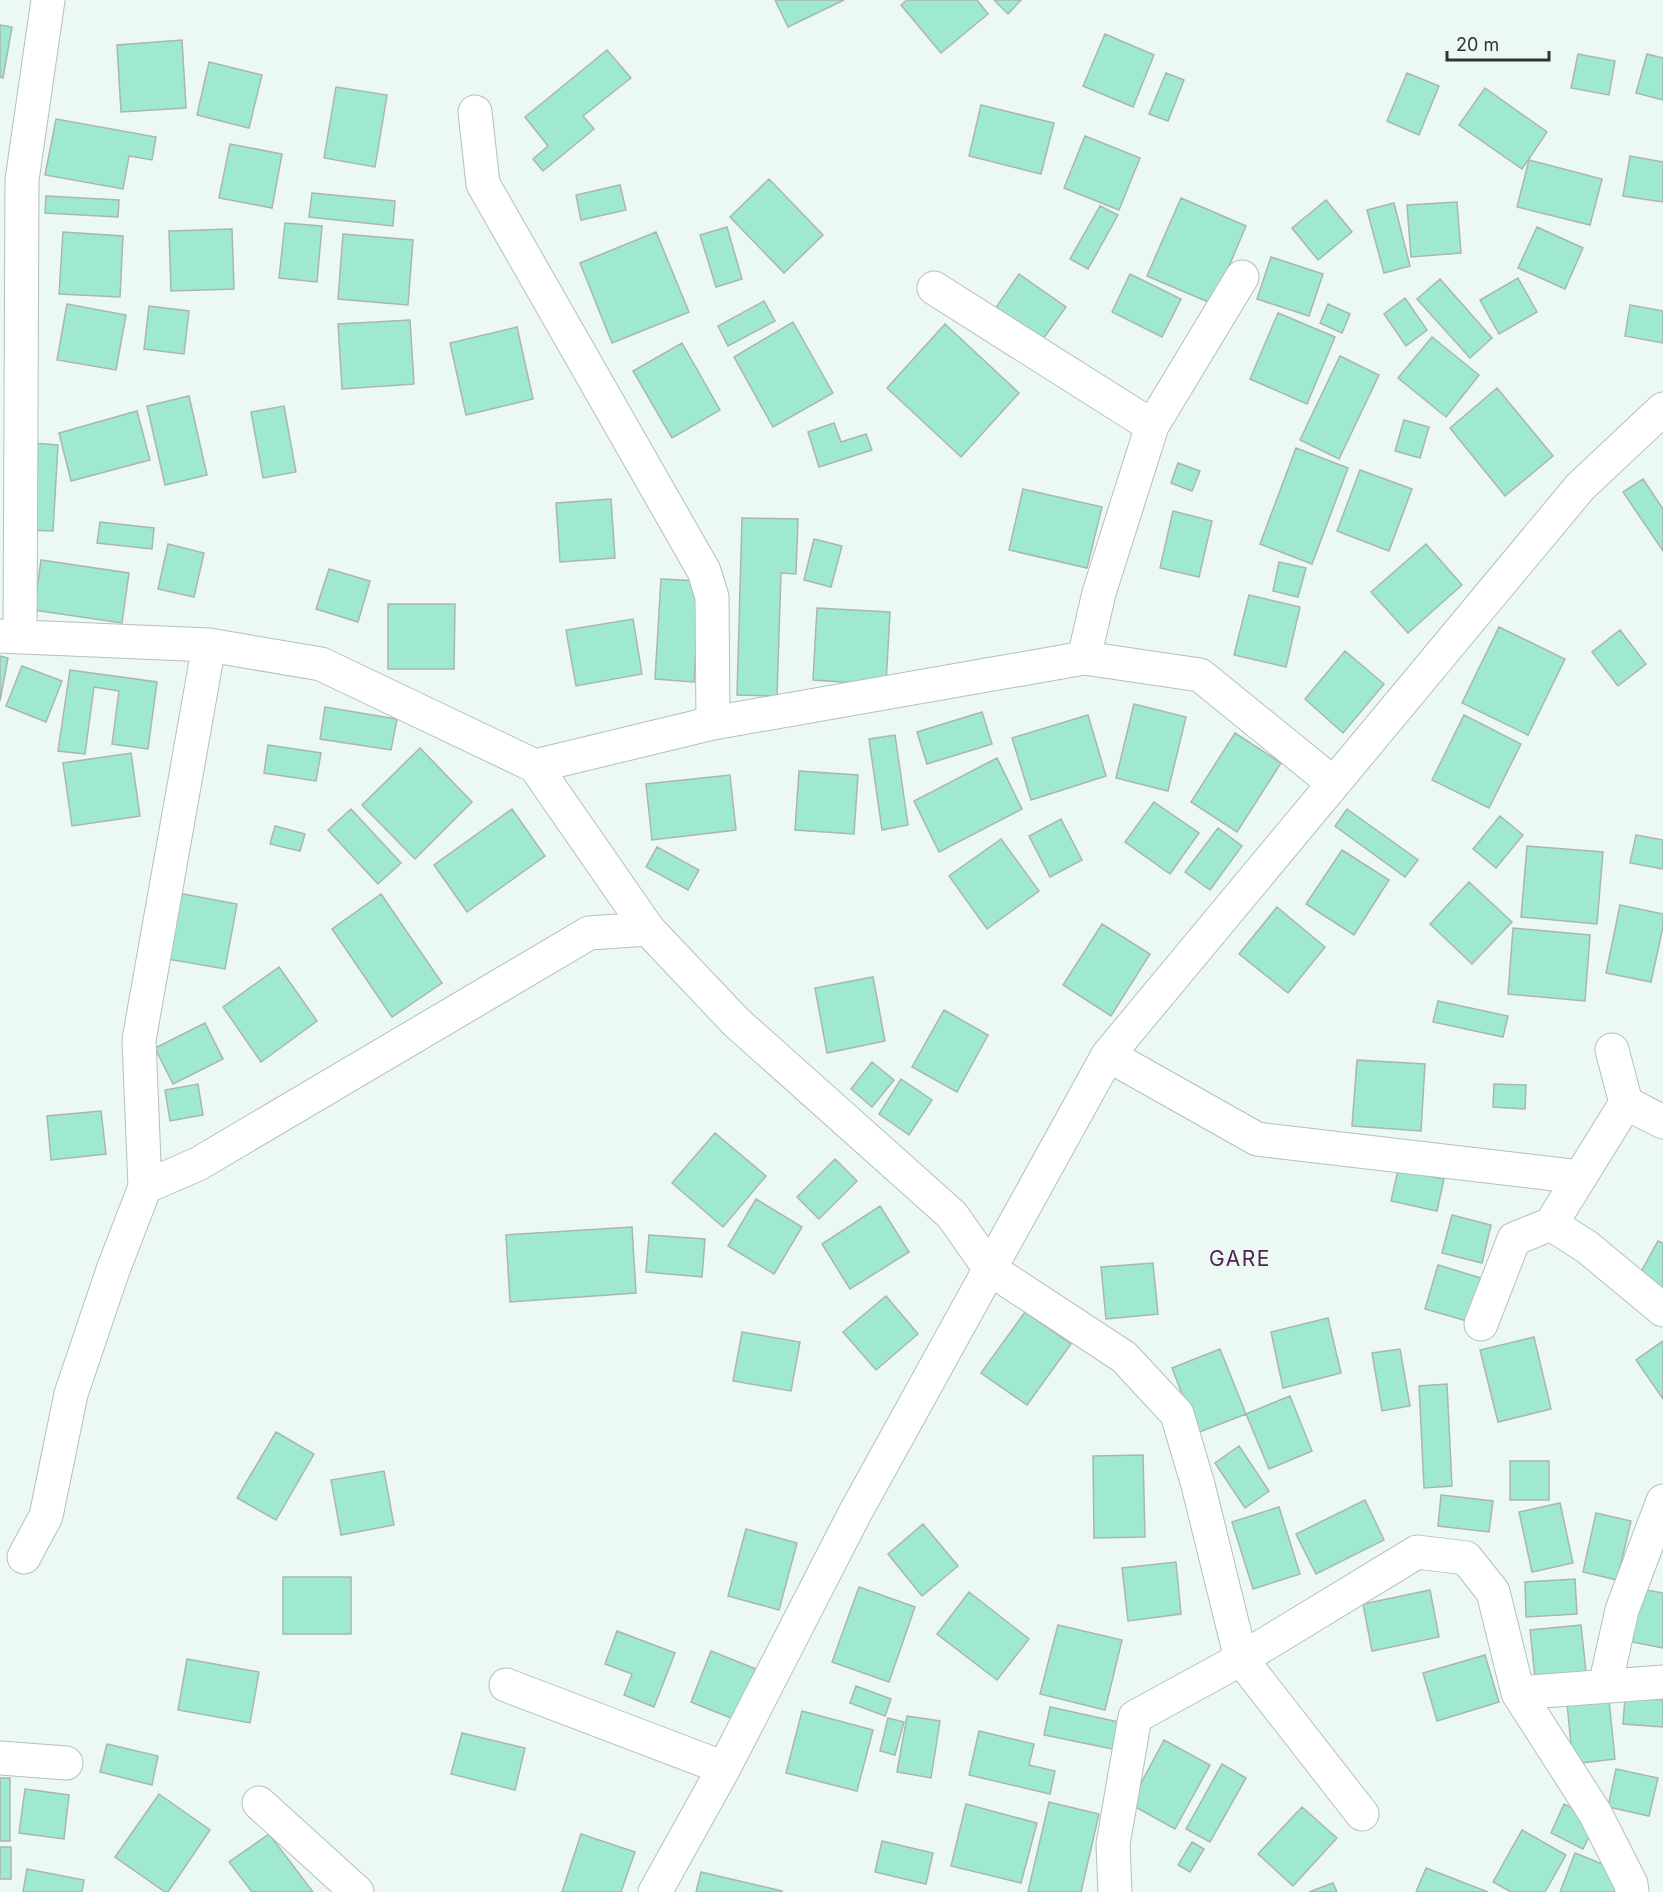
<svg xmlns="http://www.w3.org/2000/svg" width="1663" height="1892" font-family="Inter,sans-serif">
<style>
.building{fill:#9fe9cf;stroke:#aab6b1;stroke-width:1.5}
.lines{fill:none;stroke-linecap:round;stroke-linejoin:round}
.minor-casing{stroke:#b4c0bc;stroke-width:35}
.minor{stroke:#fff;stroke-width:33}
.labels{text-anchor:middle;stroke-width:6;stroke-linejoin:round;paint-order:stroke}
.quarter-label{font-size:21px;letter-spacing:1.5px;fill:#532151;stroke:#ebf8f3}
</style>
<rect width="100%" height="100%" fill="#ebf8f3"/>
<!-- building -->
<path class="building" d="M 775,0 L 844,0 L 788,27 Z
M 907,0 L 977,0 L 988,14 L 941,53 L 901,5 Z
M 994,0 L 1021,0 L 1008,14 Z
M 0,25 L 12,27 L 3,78 L 0,77 Z
M 1105,34 L 1154,55 L 1133,107 L 1083,86 Z
M 182,40 L 186,108 L 121,112 L 117,45 Z
M 607,50 L 631,78 L 583,116 L 594,129 L 543,171 L 533,159 L 548,146 L 525,117 Z
M 1578,54 L 1615,61 L 1609,95 L 1571,88 Z
M 1647,54 L 1663,58 L 1663,100 L 1636,93 Z
M 209,62 L 262,75 L 249,128 L 197,115 Z
M 1166,73 L 1184,80 L 1168,121 L 1149,114 Z
M 1407,73 L 1439,86 L 1419,135 L 1387,121 Z
M 336,87 L 387,95 L 375,167 L 324,158 Z
M 1485,88 L 1547,132 L 1522,169 L 1459,125 Z
M 981,105 L 1054,123 L 1041,174 L 969,156 Z
M 56,119 L 156,137 L 152,160 L 129,156 L 123,189 L 45,175 Z
M 1085,136 L 1140,158 L 1119,210 L 1064,188 Z
M 230,144 L 282,154 L 272,208 L 219,198 Z
M 1630,156 L 1663,162 L 1663,202 L 1623,196 Z
M 1529,160 L 1602,179 L 1590,225 L 1517,207 Z
M 769,179 L 823,235 L 784,273 L 730,217 Z
M 620,185 L 626,210 L 581,220 L 576,195 Z
M 312,193 L 395,201 L 393,226 L 309,217 Z
M 46,196 L 119,200 L 118,217 L 45,213 Z
M 1181,198 L 1246,226 L 1213,304 L 1147,276 Z
M 1326,200 L 1352,232 L 1318,260 L 1292,228 Z
M 1457,202 L 1461,253 L 1411,257 L 1407,205 Z
M 1394,203 L 1410,266 L 1384,273 L 1367,210 Z
M 1100,206 L 1118,215 L 1088,269 L 1070,259 Z
M 285,223 L 322,226 L 317,282 L 279,278 Z
M 727,227 L 742,279 L 716,287 L 700,235 Z
M 1537,227 L 1583,248 L 1565,289 L 1518,268 Z
M 232,229 L 234,289 L 171,291 L 169,231 Z
M 63,232 L 123,236 L 120,297 L 59,294 Z
M 656,232 L 689,312 L 612,343 L 580,263 Z
M 343,234 L 413,240 L 408,305 L 338,299 Z
M 1271,257 L 1323,274 L 1309,316 L 1257,299 Z
M 1019,274 L 1066,307 L 1041,342 L 995,309 Z
M 1130,274 L 1181,299 L 1162,337 L 1112,312 Z
M 1518,278 L 1537,312 L 1499,334 L 1480,300 Z
M 1440,279 L 1492,338 L 1470,358 L 1417,299 Z
M 1405,298 L 1427,330 L 1406,346 L 1384,314 Z
M 764,301 L 775,321 L 728,346 L 718,326 Z
M 67,304 L 126,315 L 116,370 L 57,360 Z
M 1328,304 L 1350,314 L 1342,333 L 1320,323 Z
M 1630,305 L 1663,311 L 1663,343 L 1625,336 Z
M 149,306 L 189,311 L 184,354 L 144,349 Z
M 1278,313 L 1335,337 L 1307,404 L 1250,379 Z
M 410,320 L 414,384 L 342,389 L 338,324 Z
M 793,322 L 833,393 L 773,427 L 734,357 Z
M 945,324 L 1019,393 L 961,457 L 887,388 Z
M 517,327 L 533,399 L 466,415 L 450,343 Z
M 1432,337 L 1479,375 L 1446,417 L 1398,378 Z
M 682,343 L 720,410 L 672,438 L 633,371 Z
M 1340,356 L 1379,375 L 1339,459 L 1300,440 Z
M 1497,388 L 1553,456 L 1505,496 L 1450,428 Z
M 189,396 L 207,475 L 165,485 L 147,406 Z
M 284,406 L 296,472 L 263,478 L 251,412 Z
M 137,411 L 150,460 L 71,481 L 59,433 Z
M 1404,420 L 1429,427 L 1420,458 L 1395,451 Z
M 834,423 L 841,442 L 866,434 L 872,450 L 819,467 L 808,432 Z
M 33,443 L 58,445 L 53,531 L 28,530 Z
M 1296,448 L 1348,468 L 1312,564 L 1260,544 Z
M 1178,463 L 1200,471 L 1192,491 L 1171,483 Z
M 1360,470 L 1412,489 L 1389,551 L 1337,531 Z
M 1643,479 L 1663,509 L 1663,551 L 1623,492 Z
M 1023,489 L 1102,507 L 1087,568 L 1009,550 Z
M 611,499 L 615,558 L 560,562 L 556,503 Z
M 1173,511 L 1212,521 L 1199,577 L 1160,568 Z
M 742,518 L 798,519 L 796,574 L 781,573 L 777,696 L 737,695 Z
M 100,522 L 154,528 L 152,549 L 97,543 Z
M 814,539 L 842,546 L 831,587 L 804,580 Z
M 168,544 L 204,553 L 194,597 L 158,589 Z
M 1426,544 L 1462,585 L 1408,633 L 1371,592 Z
M 41,560 L 129,573 L 122,623 L 34,610 Z
M 1279,562 L 1306,568 L 1298,597 L 1273,591 Z
M 329,569 L 370,581 L 358,622 L 316,609 Z
M 661,579 L 700,581 L 694,682 L 655,679 Z
M 1249,595 L 1300,607 L 1286,667 L 1234,655 Z
M 388,604 L 455,604 L 454,669 L 388,669 Z
M 817,608 L 890,612 L 886,685 L 813,680 Z
M 633,619 L 642,674 L 576,686 L 566,630 Z
M 1499,627 L 1565,659 L 1528,735 L 1462,703 Z
M 1620,630 L 1646,664 L 1618,686 L 1592,652 Z
M 1345,651 L 1384,684 L 1343,733 L 1305,699 Z
M 0,656 L 8,658 L 0,701 Z
M 22,666 L 62,681 L 46,722 L 6,706 Z
M 70,670 L 157,682 L 148,749 L 112,744 L 119,691 L 94,687 L 85,754 L 58,751 Z
M 1134,704 L 1186,717 L 1168,791 L 1116,778 Z
M 325,707 L 397,719 L 391,750 L 320,739 Z
M 982,712 L 992,744 L 927,764 L 917,732 Z
M 1088,715 L 1106,776 L 1031,800 L 1012,738 Z
M 1464,715 L 1521,744 L 1489,808 L 1432,780 Z
M 1235,733 L 1281,763 L 1237,832 L 1191,802 Z
M 895,735 L 908,825 L 882,830 L 869,739 Z
M 268,745 L 321,753 L 316,781 L 264,773 Z
M 420,748 L 472,802 L 415,859 L 362,805 Z
M 131,753 L 140,816 L 72,826 L 63,763 Z
M 997,758 L 1022,809 L 939,852 L 914,801 Z
M 799,771 L 858,775 L 854,834 L 795,830 Z
M 730,775 L 736,830 L 652,840 L 646,784 Z
M 1154,802 L 1199,833 L 1170,874 L 1125,842 Z
M 351,809 L 401,863 L 378,884 L 328,830 Z
M 512,809 L 545,856 L 467,912 L 434,865 Z
M 1347,809 L 1418,860 L 1405,877 L 1335,826 Z
M 1500,816 L 1523,835 L 1496,868 L 1473,849 Z
M 1061,819 L 1082,860 L 1050,877 L 1029,836 Z
M 275,826 L 305,834 L 300,851 L 270,844 Z
M 1218,828 L 1242,846 L 1210,890 L 1185,872 Z
M 1636,835 L 1663,840 L 1663,869 L 1630,863 Z
M 1001,839 L 1039,891 L 987,929 L 949,876 Z
M 1527,846 L 1603,852 L 1597,924 L 1521,917 Z
M 657,847 L 699,870 L 688,890 L 646,867 Z
M 1342,850 L 1389,880 L 1354,935 L 1306,904 Z
M 1469,882 L 1512,922 L 1472,964 L 1430,924 Z
M 178,893 L 237,904 L 225,969 L 167,959 Z
M 381,894 L 442,983 L 392,1017 L 332,929 Z
M 1620,905 L 1663,914 L 1663,927 L 1651,982 L 1606,973 Z
M 1277,907 L 1325,947 L 1288,993 L 1239,954 Z
M 1102,924 L 1150,954 L 1111,1016 L 1063,985 Z
M 1513,928 L 1590,935 L 1585,1001 L 1508,994 Z
M 279,967 L 317,1021 L 261,1062 L 223,1007 Z
M 873,977 L 885,1041 L 827,1053 L 815,988 Z
M 1438,1001 L 1508,1016 L 1503,1037 L 1433,1022 Z
M 944,1010 L 988,1035 L 957,1092 L 912,1067 Z
M 205,1023 L 223,1059 L 173,1084 L 155,1048 Z
M 1357,1060 L 1425,1064 L 1421,1131 L 1352,1126 Z
M 872,1062 L 894,1080 L 872,1107 L 851,1089 Z
M 901,1079 L 932,1100 L 909,1135 L 879,1114 Z
M 198,1084 L 203,1115 L 170,1121 L 165,1090 Z
M 1494,1084 L 1526,1085 L 1525,1109 L 1493,1107 Z
M 101,1111 L 106,1154 L 51,1160 L 47,1116 Z
M 715,1133 L 766,1176 L 723,1227 L 672,1183 Z
M 835,1159 L 857,1181 L 819,1219 L 797,1197 Z
M 1398,1170 L 1444,1179 L 1437,1211 L 1391,1201 Z
M 756,1199 L 802,1227 L 774,1274 L 728,1246 Z
M 880,1206 L 909,1252 L 850,1289 L 822,1244 Z
M 1452,1215 L 1491,1225 L 1482,1263 L 1442,1253 Z
M 632,1227 L 636,1293 L 510,1302 L 506,1235 Z
M 649,1235 L 705,1239 L 702,1277 L 646,1272 Z
M 1658,1241 L 1663,1243 L 1663,1291 L 1638,1277 Z
M 1153,1263 L 1158,1314 L 1106,1319 L 1101,1267 Z
M 1438,1265 L 1481,1278 L 1467,1321 L 1425,1309 Z
M 886,1296 L 918,1334 L 876,1370 L 843,1332 Z
M 1025,1312 L 1071,1344 L 1027,1405 L 981,1373 Z
M 1328,1318 L 1341,1373 L 1283,1388 L 1271,1332 Z
M 742,1332 L 800,1342 L 791,1391 L 733,1381 Z
M 1534,1337 L 1551,1409 L 1498,1422 L 1480,1350 Z
M 1663,1341 L 1663,1399 L 1636,1360 Z
M 1220,1349 L 1246,1414 L 1197,1433 L 1172,1368 Z
M 1400,1349 L 1410,1406 L 1382,1411 L 1372,1353 Z
M 1447,1384 L 1452,1486 L 1424,1488 L 1419,1386 Z
M 1290,1396 L 1312,1451 L 1269,1469 L 1246,1414 Z
M 276,1432 L 314,1454 L 276,1520 L 237,1498 Z
M 1239,1446 L 1269,1491 L 1245,1508 L 1215,1463 Z
M 1143,1455 L 1145,1537 L 1094,1538 L 1093,1456 Z
M 1510,1461 L 1549,1461 L 1549,1500 L 1510,1500 Z
M 384,1471 L 394,1525 L 341,1535 L 331,1480 Z
M 1441,1495 L 1493,1501 L 1489,1532 L 1438,1526 Z
M 1365,1500 L 1384,1540 L 1316,1574 L 1296,1534 Z
M 1560,1503 L 1573,1563 L 1532,1572 L 1519,1512 Z
M 1279,1507 L 1300,1574 L 1253,1589 L 1232,1522 Z
M 1596,1513 L 1631,1521 L 1617,1580 L 1583,1572 Z
M 923,1524 L 958,1566 L 922,1596 L 888,1554 Z
M 746,1529 L 797,1543 L 779,1610 L 728,1596 Z
M 1176,1562 L 1181,1614 L 1128,1621 L 1122,1568 Z
M 283,1577 L 351,1577 L 351,1634 L 283,1634 Z
M 1575,1579 L 1577,1614 L 1526,1617 L 1525,1582 Z
M 859,1587 L 915,1607 L 889,1682 L 832,1662 Z
M 1641,1589 L 1663,1593 L 1663,1648 L 1632,1642 Z
M 1430,1590 L 1439,1637 L 1372,1651 L 1363,1604 Z
M 969,1592 L 1029,1639 L 997,1680 L 937,1634 Z
M 1058,1625 L 1122,1640 L 1105,1710 L 1040,1694 Z
M 1581,1625 L 1586,1672 L 1535,1678 L 1530,1630 Z
M 617,1631 L 675,1653 L 654,1707 L 624,1695 L 632,1674 L 605,1664 Z
M 711,1651 L 761,1671 L 741,1722 L 691,1702 Z
M 1485,1655 L 1499,1702 L 1437,1721 L 1423,1673 Z
M 187,1659 L 259,1672 L 250,1723 L 178,1710 Z
M 856,1686 L 891,1699 L 885,1716 L 850,1703 Z
M 1625,1697 L 1663,1700 L 1663,1727 L 1623,1724 Z
M 1609,1700 L 1615,1759 L 1573,1764 L 1567,1704 Z
M 1050,1707 L 1119,1722 L 1113,1749 L 1044,1735 Z
M 802,1711 L 873,1730 L 857,1791 L 786,1773 Z
M 907,1716 L 940,1721 L 931,1778 L 897,1772 Z
M 888,1718 L 904,1722 L 895,1755 L 880,1751 Z
M 979,1731 L 1034,1744 L 1029,1765 L 1055,1771 L 1050,1794 L 969,1775 Z
M 462,1733 L 525,1748 L 515,1790 L 451,1774 Z
M 1164,1740 L 1210,1765 L 1175,1829 L 1130,1804 Z
M 107,1744 L 158,1756 L 152,1785 L 100,1772 Z
M 1222,1764 L 1246,1778 L 1210,1842 L 1186,1829 Z
M 1616,1769 L 1658,1778 L 1649,1816 L 1608,1807 Z
M 0,1778 L 10,1778 L 10,1841 L 0,1841 Z
M 25,1789 L 69,1795 L 64,1839 L 19,1833 Z
M 159,1794 L 210,1830 L 168,1892 L 165,1892 L 115,1857 Z
M 1049,1802 L 1099,1814 L 1081,1892 L 1028,1892 Z
M 966,1804 L 1037,1823 L 1021,1883 L 951,1866 Z
M 1564,1804 L 1597,1820 L 1583,1849 L 1551,1833 Z
M 1302,1807 L 1337,1838 L 1293,1886 L 1258,1854 Z
M 1522,1830 L 1566,1855 L 1545,1892 L 1511,1892 L 1493,1882 Z
M 269,1834 L 313,1892 L 252,1892 L 229,1862 Z
M 581,1834 L 635,1852 L 621,1892 L 562,1892 Z
M 882,1841 L 933,1853 L 926,1884 L 875,1872 Z
M 1192,1842 L 1204,1849 L 1190,1872 L 1178,1865 Z
M 0,1847 L 11,1847 L 11,1879 L 0,1879 Z
M 1575,1853 L 1622,1872 L 1614,1892 L 1560,1892 Z
M 1426,1868 L 1488,1892 L 1416,1892 Z
M 27,1869 L 84,1880 L 82,1892 L 23,1892 Z
M 701,1872 L 782,1891 L 781,1892 L 696,1892 Z
M 1333,1883 L 1337,1892 L 1309,1892 Z"/>
<g class="lines">
<!-- minor casing -->
<g class="minor-casing">
<path id="minor" d="M 475,112 L 483,184 L 704,571 L 712,597 L 713,723
M 934,288 L 1152,426
M 0,636 L 209,645 L 321,664 L 535,766 L 713,723 L 1084,658 L 1200,675 L 1333,783
M 20,637 L 22,180 L 48,0
M 1084,658 L 1099,593 L 1152,426 L 1242,277
M 535,766 L 648,929 L 736,1022 L 952,1215 L 990,1269 L 1124,1357 L 1177,1414 L 1198,1485 L 1241,1659 L 1362,1814
M 1108,1055 L 1257,1139 L 1580,1177
M 1626,1103 L 1663,1122
M 145,1187 L 139,1040 L 209,645
M 1551,1224 L 1587,1247 L 1663,1310
M 1481,1324 L 1514,1239 L 1551,1224 L 1626,1103 L 1612,1050
M 24,1557 L 46,1516 L 71,1394 L 113,1270 L 145,1187 L 198,1164 L 589,933 L 648,929
M 506,1685 L 724,1768
M 1605,1686 L 1622,1610 L 1663,1501
M 1518,1693 L 1595,1813 L 1631,1884 L 1632,1892
M 0,1758 L 66,1763
M 259,1803 L 357,1892
M 655,1892 L 724,1768 L 855,1513 L 1108,1055 L 1580,487 L 1663,409
M 1115,1892 L 1113,1844 L 1135,1717 L 1241,1659 L 1417,1552 L 1466,1558 L 1493,1592 L 1518,1693 L 1663,1682"/>
</g>
<!-- minor -->
<use href="#minor" class="minor"/>
</g>
<g class="labels">
<!-- quarter labels -->
<g class="quarter-label">
<text x="1240" y="1266">GARE</text>
</g>
</g>
<!-- scale -->
<path d="M1447 51v9h102v-9" fill="none" stroke="#2f3432" stroke-width="3"/>
<text x="1456" y="51" font-size="18" fill="#2f3432" stroke="#ebf8f3" stroke-width="4.5" paint-order="stroke">20 m</text>
</svg>
